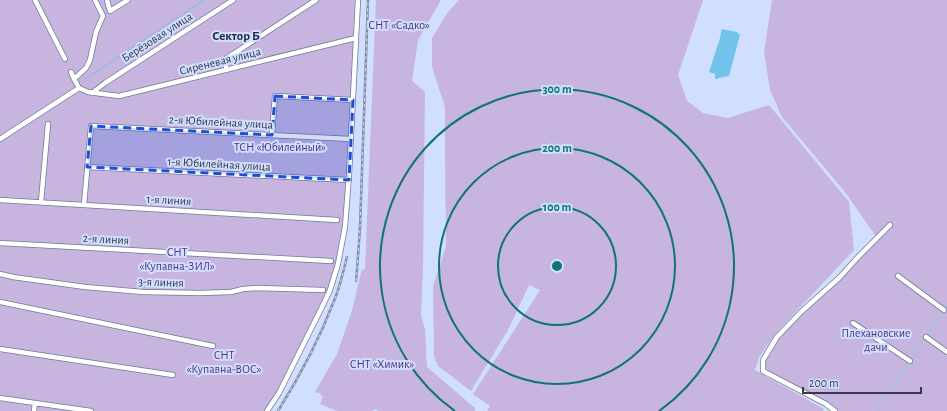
<svg xmlns="http://www.w3.org/2000/svg" width="947" height="411" font-family="'Alegreya Sans',sans-serif">
<style>
.green{fill:#c7b5e0}
.water{fill:#72c3eb}
.lines{fill:none;stroke-linecap:round;stroke-linejoin:round}
.stream{stroke:#72c3eb;stroke-width:1}
.minor-tunnel{stroke:#b1bdda;stroke-width:4.5;stroke-dasharray:4.5 2;stroke-linecap:butt}
.minor-casing{stroke:#6e7997;stroke-width:6}
.minor{stroke:#fff;stroke-width:4.5}
.rail-casing{stroke:#838ea5;stroke-width:2.5}
.rail{stroke:#d0deff;stroke-width:1;stroke-dasharray:3;stroke-linecap:butt}
.marked{fill:#1d4ed8;fill-opacity:0.2;stroke:#1d4ed8;stroke-width:3;stroke-dasharray:8 5;stroke-linejoin:round}
.ring{fill:none;stroke:#0f766e;stroke-width:2}
.labels{text-anchor:middle;stroke-width:4;stroke-linejoin:round;paint-order:stroke}
.park-label{font-size:12px;fill:#593381;stroke:#d0deff}
.street-label{font-size:12px;fill:#353b48;stroke:#d0deff}
.neighbourhood-label{font-size:13px;font-weight:bold;fill:#1f2841;stroke:#d0deff}
.centre{fill:#0f766e;stroke:#d0deff;stroke-width:2}
.ring-label{font-size:12px;text-anchor:middle;font-weight:bold;fill:#0f766e;stroke:#d0deff;stroke-width:4;stroke-linejoin:round;paint-order:stroke}
</style>
<rect width="100%" height="100%" fill="#d0deff"/>
<!-- green -->
<path class="green" d="M 0,0 L 358,0 L 345,227 L 330,290 L 267,411 L 0,411 Z
M 376,0 L 441,0 L 418,40 L 412,81 L 425,92 L 423,269 L 421,315 L 425,329 L 427,367 L 475,408 L 475,411 L 379,411 L 375,409 L 373,411 L 337,411 L 320,404 L 323,396 L 320,395 L 321,394 L 318,392 L 317,393 L 315,392 L 337,354 L 352,311 L 361,272 L 365,268 Z
M 459,0 L 703,0 L 678,75 L 687,101 L 703,113 L 728,118 L 769,105 L 849,202 L 854,250 L 776,333 L 759,357 L 755,370 L 824,409 L 823,411 L 487,411 L 490,406 L 473,394 L 540,290 L 529,285 L 508,330 L 471,391 L 438,366 L 434,356 L 433,287 L 446,246 L 445,155 L 445,107 L 432,67 L 432,38 L 448,12 Z
M 772,0 L 947,0 L 947,411 L 837,411 L 763,371 L 763,360 L 777,337 L 877,238 L 845,192 L 782,117 L 770,90 L 764,52 Z"/>
<!-- water -->
<path class="water" d="M 722,29 L 737,32 L 740,35 L 729,76 L 719,78 L 717,79 L 715,79 L 715,74 L 709,72 L 720,38 L 721,32 Z"/>
<g class="lines">
<!-- stream -->
<path class="stream" d="M 85,79 L 204,0"/>
<!-- minor-tunnel -->
<path class="minor-tunnel" d="M 876,411 L 947,305"/>
<!-- minor casing -->
<g class="minor-casing">
<path id="minor" d="M 35,0 L 65,59
M 107,0 L 110,11 L 128,0
M 227,70 L 224,60 L 316,0
M 71,72 L 74,79
M 79,88 L 74,79 L 86,68 L 90,60 L 96,32 L 103,16 L 95,0
M 92,93 L 105,83 L 233,0
M 272,135 L 275,96 L 353,100
M 0,139 L 79,88 L 88,92 L 119,96 L 356,38
M 87,167 L 349,180
M 0,200 L 337,220
M 41,202 L 48,124
M 84,205 L 91,126 L 351,139
M 0,243 L 331,261
M 0,274 L 13,277 L 85,287 L 143,292 L 200,293 L 231,292 L 243,289 L 257,288 L 323,290
M 898,276 L 944,310
M 0,302 L 213,346
M 853,323 L 910,361
M 926,337 L 947,352
M 0,349 L 173,375
M 0,398 L 91,411
M 34,411 L 35,403
M 267,411 L 279,393 L 322,307 L 330,290 L 338,264 L 345,227 L 349,175 L 358,0
M 835,411 L 826,404 L 763,371 L 763,360 L 777,337 L 802,311 L 839,278 L 860,255 L 890,225"/>
</g>
<!-- minor -->
<use href="#minor" class="minor"/>
<!-- rail casing -->
<g class="rail-casing">
<path id="rail" d="M 356,281 L 357,270 L 360,228 L 368,0
M 278,411 C 300,376 319,340 334,301 C 340,287 343,272 347,257"/>
</g>
<!-- rail -->
<use href="#rail" class="rail"/>
</g>
<!-- marked area -->
<path class="marked" d="M 275,96 L 353,100 L 349,180 L 87,167 L 91,126 L 272,135 Z"/>
<!-- distance rings -->
<g class="ring">
<circle cx="557" cy="266" r="59"/>
<circle cx="557" cy="266" r="118"/>
<path d="M455 411A177 177 0 1 1 659 411"/>
</g>
<g class="labels">
<!-- park labels -->
<g class="park-label">
<text x="399" y="29">СНТ «Садко»</text>
<text x="280" y="151">ТСН «Юбилейный»</text>
<text x="177" y="256">СНТ<tspan x="177" dy="14">«Купавна-ЗИЛ»</tspan></text>
<text x="876" y="337">Плехановские<tspan x="876" dy="14">дачи</tspan></text>
<text x="224" y="359">СНТ<tspan x="224" dy="14">«Купавна-ВОС»</tspan></text>
<text x="382" y="368">СНТ «Химик»</text>
</g>
<!-- street labels -->
<g class="street-label">
<text transform="translate(157 37) rotate(-33)" y="4">Берёзовая улица</text>
<text transform="translate(220 61) rotate(-14)" y="4">Сиреневая улица</text>
<text transform="translate(221 122) rotate(3)" y="4">2-я Юбилейная улица</text>
<text transform="translate(219 164) rotate(3)" y="4">1-я Юбилейная улица</text>
<text transform="translate(169 200) rotate(3)" y="4">1-я линия</text>
<text transform="translate(106 239) rotate(3)" y="4">2-я линия</text>
<text transform="translate(161 282) rotate(2)" y="4">3-я линия</text>
</g>
<!-- neighbourhood labels -->
<g class="neighbourhood-label">
<text x="236" y="40">Сектор Б</text>
</g>
</g>
<circle cx="557" cy="266" r="6" class="centre"/>
<g class="ring-label">
<text x="557" y="93">300 m</text>
<text x="557" y="152">200 m</text>
<text x="557" y="211">100 m</text>
</g>
<!-- scale -->
<path d="M803 387v6h118v-6" fill="none" stroke="#353b48" stroke-width="2"/>
<text x="809" y="387" font-size="12" fill="#353b48" stroke="#d0deff" stroke-width="3" paint-order="stroke">200 m</text>
</svg>
